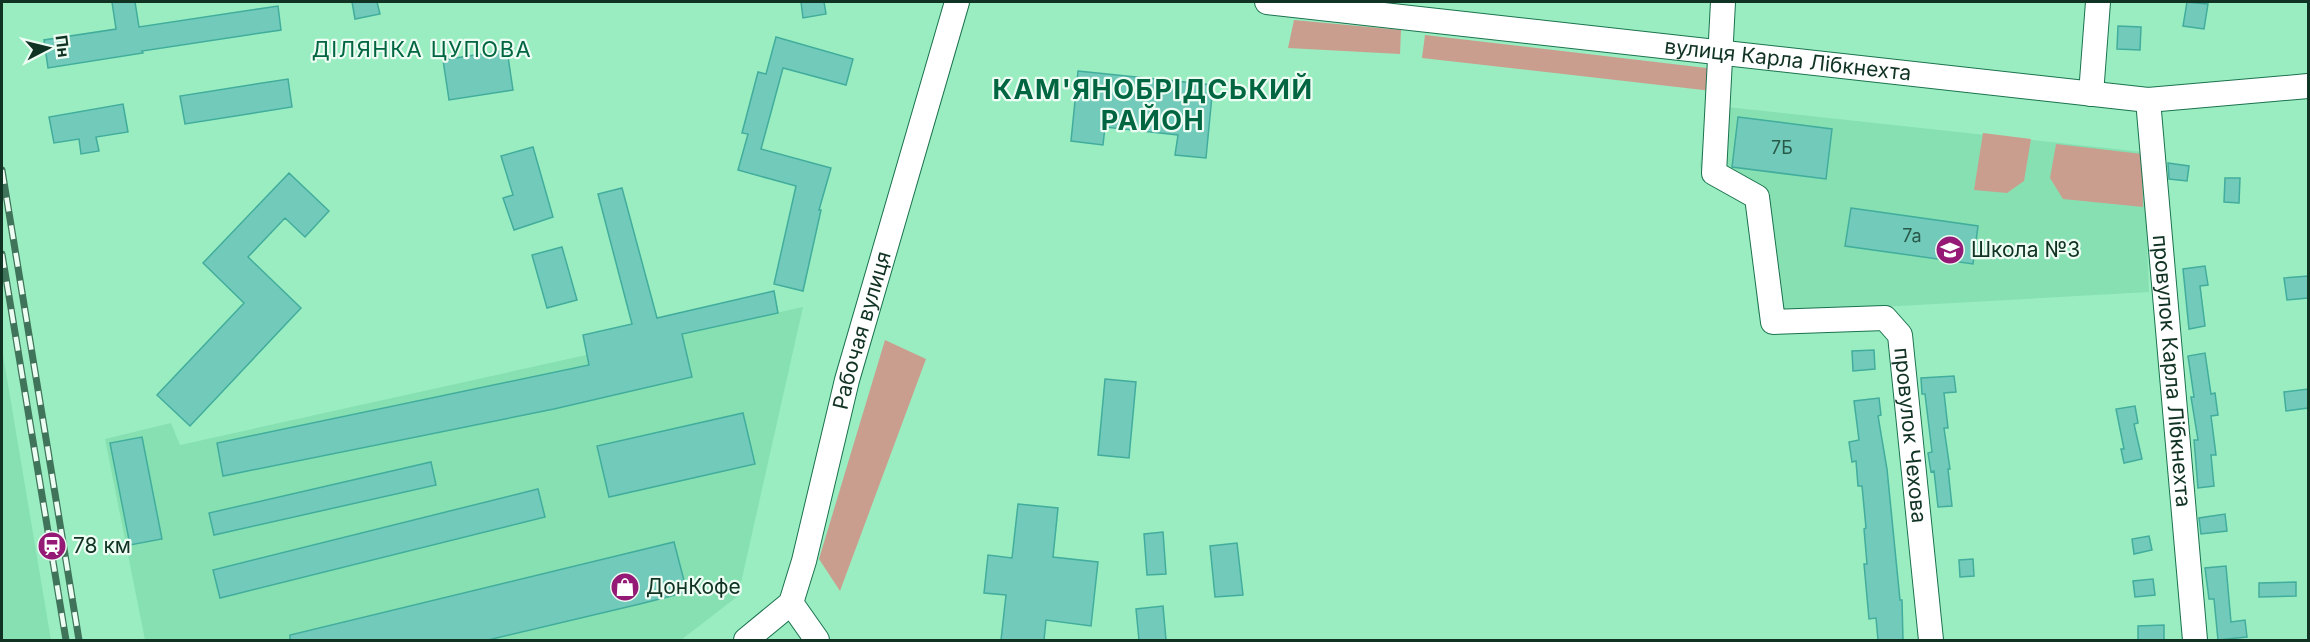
<svg xmlns="http://www.w3.org/2000/svg" width="2310" height="642" font-family="Inter,sans-serif">
<style>
.built{fill:#86e0b2}
.green{fill:#ca9e8e}
.building{fill:#71caba;stroke:#42ad9c;stroke-width:1.5}
.lines{fill:none;stroke-linecap:round;stroke-linejoin:round}
.minor-casing{stroke:#1a724e;stroke-width:26}
.minor{stroke:#fff;stroke-width:24}
.rail-casing{stroke:#40745a;stroke-width:7}
.rail{stroke:#eefdf4;stroke-width:4.5;stroke-dasharray:14;stroke-linecap:butt}
.labels{text-anchor:middle;stroke-width:4.5;stroke-linejoin:round;paint-order:stroke}
.number-label{font-size:18px;fill:#285949}
.street-label{font-size:21px;fill:#103323;stroke:#eefdf4}
.poi-label{font-size:21px;fill:#103323;stroke:#eefdf4;text-anchor:start}
.neighbourhood-label{font-size:22px;letter-spacing:1.5px;fill:#006541;stroke:#eefdf4}
.district-label{font-size:27px;font-weight:bold;letter-spacing:1.5px;fill:#006541;stroke:#eefdf4}
</style>
<rect width="100%" height="100%" fill="#9aedc1"/>
<!-- built -->
<path class="built" d="M 1708,105 L 2143,152 L 2149,292 L 1758,314 L 1749,208 L 1703,178 L 1700,165 Z
M 803,307 L 738,596 L 681,640 L 145,640 L 105,439 L 171,423 L 180,445 Z
M 2,349 L 51,640 L 2,640 Z"/>
<!-- green -->
<path class="green" d="M 1294,20 L 1401,30 L 1400,54 L 1288,48 Z
M 1425,35 L 1715,69 L 1712,91 L 1422,58 Z
M 1983,133 L 2031,139 L 2024,181 L 2007,193 L 1974,190 Z
M 2056,144 L 2142,154 L 2143,207 L 2063,199 L 2050,178 Z
M 885,340 L 926,359 L 840,591 L 819,559 Z"/>
<!-- building -->
<path class="building" d="M 112,2 L 135,2 L 139,27 L 278,6 L 281,30 L 142,51 L 143,53 L 48,68 L 44,40 L 116,29 Z
M 352,2 L 377,2 L 380,14 L 355,19 Z
M 801,2 L 824,2 L 826,14 L 803,18 Z
M 2187,2 L 2208,4 L 2204,29 L 2183,26 Z
M 2118,26 L 2141,27 L 2140,50 L 2117,49 Z
M 776,37 L 853,59 L 846,85 L 783,68 L 761,149 L 831,168 L 819,210 L 821,210 L 803,291 L 774,284 L 796,186 L 738,170 L 748,134 L 742,133 L 758,72 L 766,74 Z
M 507,50 L 513,90 L 449,100 L 443,60 Z
M 1078,71 L 1213,85 L 1206,158 L 1175,155 L 1178,135 L 1105,127 L 1103,145 L 1071,141 Z
M 288,79 L 292,107 L 185,124 L 180,96 Z
M 123,104 L 128,132 L 96,137 L 99,151 L 81,154 L 79,139 L 54,143 L 49,117 Z
M 1738,117 L 1832,129 L 1826,179 L 1732,167 Z
M 533,147 L 553,217 L 514,230 L 503,198 L 513,195 L 501,156 Z
M 2168,163 L 2189,166 L 2187,181 L 2169,179 Z
M 289,173 L 329,211 L 305,237 L 285,218 L 248,257 L 301,308 L 190,426 L 157,395 L 244,303 L 203,263 Z
M 2225,178 L 2240,178 L 2239,203 L 2224,202 Z
M 622,188 L 657,318 L 774,291 L 778,313 L 682,334 L 692,377 L 554,409 L 223,476 L 217,443 L 589,365 L 583,335 L 632,324 L 598,194 Z
M 1851,208 L 1978,226 L 1973,264 L 1845,246 Z
M 562,247 L 577,300 L 547,308 L 532,255 Z
M 2205,266 L 2208,285 L 2200,286 L 2205,326 L 2189,329 L 2183,269 Z
M 2308,276 L 2308,298 L 2287,300 L 2284,278 Z
M 1874,350 L 1875,369 L 1853,371 L 1852,351 Z
M 2205,353 L 2211,394 L 2215,393 L 2218,415 L 2211,416 L 2216,455 L 2211,455 L 2214,486 L 2198,488 L 2194,440 L 2198,440 L 2191,397 L 2194,397 L 2188,356 Z
M 1954,376 L 1956,392 L 1944,393 L 1948,428 L 1944,428 L 1950,469 L 1948,469 L 1952,506 L 1938,507 L 1934,471 L 1931,472 L 1928,453 L 1932,452 L 1925,394 L 1922,394 L 1921,378 Z
M 1105,379 L 1136,382 L 1129,458 L 1098,455 Z
M 2308,389 L 2308,408 L 2286,411 L 2284,392 Z
M 1879,398 L 1881,415 L 1878,416 L 1887,469 L 1900,600 L 1902,600 L 1903,640 L 1878,640 L 1876,618 L 1869,619 L 1864,564 L 1867,564 L 1864,529 L 1866,528 L 1862,486 L 1858,486 L 1856,461 L 1852,462 L 1849,442 L 1859,440 L 1854,401 Z
M 2135,406 L 2138,423 L 2134,424 L 2142,459 L 2124,463 L 2121,449 L 2124,449 L 2116,409 Z
M 743,413 L 755,464 L 609,497 L 597,446 Z
M 142,437 L 162,539 L 130,545 L 110,443 Z
M 431,462 L 436,485 L 214,535 L 209,513 Z
M 538,489 L 545,517 L 220,598 L 213,570 Z
M 1018,504 L 1058,508 L 1053,557 L 1098,562 L 1091,626 L 1046,620 L 1044,640 L 1001,640 L 1006,595 L 984,593 L 988,555 L 1012,558 Z
M 2225,514 L 2227,531 L 2201,534 L 2199,518 Z
M 1163,532 L 1166,574 L 1147,575 L 1144,534 Z
M 2149,536 L 2152,550 L 2134,554 L 2132,539 Z
M 674,542 L 687,592 L 644,603 L 488,640 L 290,640 L 290,635 Z
M 1237,543 L 1243,595 L 1215,597 L 1210,546 Z
M 1973,559 L 1974,576 L 1960,577 L 1959,560 Z
M 2226,566 L 2231,622 L 2245,620 L 2247,637 L 2218,640 L 2214,599 L 2209,599 L 2205,568 Z
M 2153,579 L 2155,595 L 2135,597 L 2133,581 Z
M 2296,582 L 2296,596 L 2259,597 L 2259,583 Z
M 1163,606 L 1166,640 L 1139,640 L 1136,609 Z
M 2164,625 L 2164,640 L 2138,640 L 2138,626 Z"/>
<g class="lines">
<!-- minor casing -->
<g class="minor-casing">
<g id="minor">
<path id="s1" d="M 1267,2 L 2148,100 L 2308,86"/>
<path id="s2" d="M 1723,2 L 1714,173 L 1757,197 L 1773,322 L 1885,318 L 1900,335 L 1931,640"/>
<path d="M 2091,94 L 2098,2"/>
<path id="s3" d="M 2148,100 L 2195,640"/>
<path d="M 791,603 L 817,640"/>
<path id="s4" d="M 746,640 L 791,603 L 804,561 L 847,380 L 957,2"/>
</g>
</g>
<!-- minor -->
<use href="#minor" class="minor"/>
<!-- rail casing -->
<g class="rail-casing">
<path id="rail" d="M 2,170 L 79,640
M 2,254 L 66,640"/>
</g>
<!-- rail -->
<use href="#rail" class="rail"/>
</g>
<!-- icons -->
<defs>
<g id="school-disc" transform="scale(1.5)"><circle r="9.5" fill="#941a76" stroke="#eefdf4"/><path d="M0-5L7-2L0 1L-7-2ZM-4 1L0 2.5L4 1V4Q0 6-4 4Z" fill="#fff"/></g>
<g id="station-disc" transform="scale(1.5)"><circle r="9.5" fill="#941a76" stroke="#eefdf4"/><path d="M-3-6H3Q5-6 5-4V2Q5 4 3 4L4.5 6H3L1.5 4h-3L-3 6H-4.5L-3 4Q-5 4-5 2V-4Q-5-6-3-6ZM-3.5-4v3h7v-3ZM-3.5 1v1.5H-2V1ZM2 1v1.5H3.5V1Z" fill="#fff"/></g>
<g id="shop-disc" transform="scale(1.5)"><circle r="9.5" fill="#941a76" stroke="#eefdf4"/><path d="M-5-2.5h2.3a2.7 3.5 0 0 1 5.4 0H5L5.5 6h-11ZM-1.5-2.5h3a1.5 2.3 0 0 0-3 0Z" fill="#fff"/></g>
</defs>
<g fill-rule="evenodd">
<use href="#school-disc" x="1950" y="250"/>
<use href="#station-disc" x="52" y="546"/>
<use href="#shop-disc" x="625" y="587"/>
</g>
<g class="labels">
<!-- number labels -->
<g class="number-label">
<text x="1782" y="154">7Б</text>
<text x="1912" y="242">7а</text>
</g>
<!-- street labels -->
<g class="street-label">
<text dy="7" stroke="none"><textPath href="#s1" startOffset="524">вулиця Карла Лібкнехта</textPath></text>
<text dy="7" stroke="none"><textPath href="#s4" startOffset="340">Рабочая вулиця</textPath></text>
<text dy="7" stroke="none"><textPath href="#s3" startOffset="272">провулок Карла Лібкнехта</textPath></text>
<text dy="7" stroke="none"><textPath href="#s2" startOffset="582">провулок Чехова</textPath></text>
</g>
<!-- poi labels -->
<g class="poi-label">
<text x="1971" y="257">Школа №3</text>
<text x="73" y="553">78 км</text>
<text x="646" y="594">ДонКофе</text>
</g>
<!-- neighbourhood labels -->
<g class="neighbourhood-label">
<text x="422" y="57">ДІЛЯНКА ЦУПОВА</text>
</g>
<!-- district labels -->
<g class="district-label">
<text x="1153" y="99">КАМ'ЯНОБРІДСЬКИЙ<tspan x="1153" dy="31">РАЙОН</tspan></text>
</g>
</g>
<!-- border -->
<rect width="2310" height="642" fill="none" stroke="#103323" stroke-width="6"/>
<!-- north arrow -->
<g transform="translate(48 48) rotate(83)" stroke="#eefdf4" stroke-width="4.5" paint-order="stroke">
<path d="M0-4.5L10 22L0 15L-10 22Z" fill="#103323"/>
<text y="-9" font-size="16" font-weight="bold" text-anchor="middle" fill="#103323">Пн</text>
</g>
</svg>
